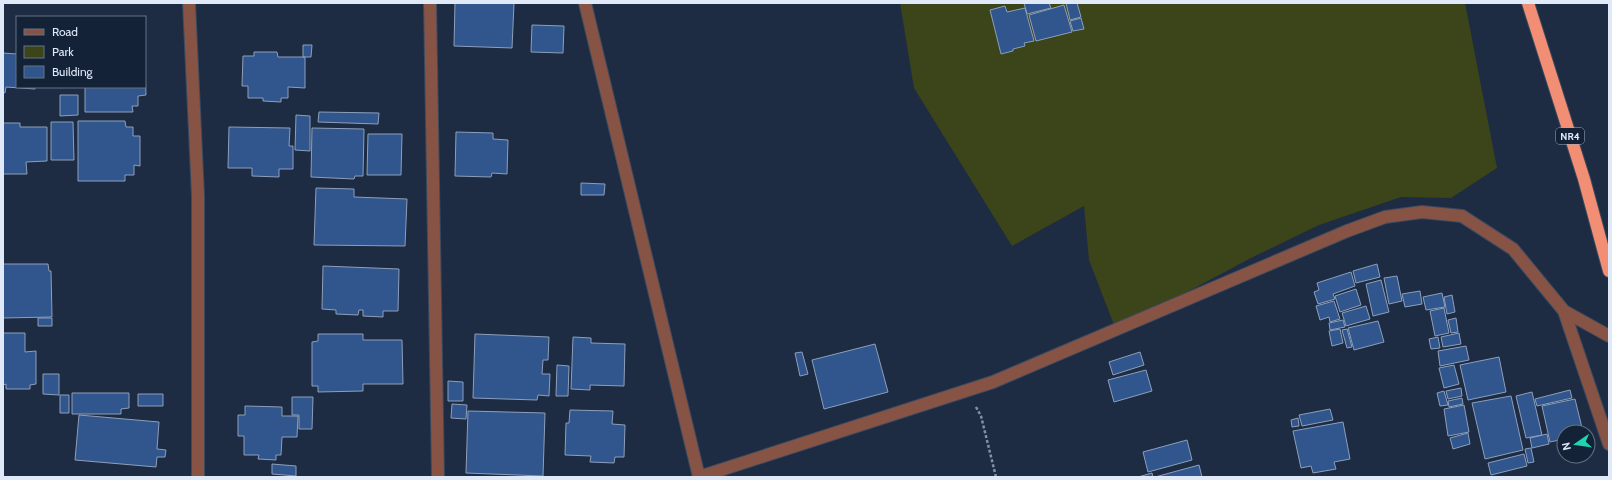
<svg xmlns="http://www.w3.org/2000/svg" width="1612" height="480" font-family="Cabin,sans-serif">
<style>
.green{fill:#3b4519}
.building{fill:#30568d;stroke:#8d9fba}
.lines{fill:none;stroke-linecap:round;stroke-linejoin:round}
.minor-casing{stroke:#3c4a5f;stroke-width:14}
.highway-casing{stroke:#3c4a5f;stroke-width:14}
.path{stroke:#8490a2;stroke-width:2.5;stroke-dasharray:3 2;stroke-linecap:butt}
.minor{stroke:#865345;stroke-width:12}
.highway{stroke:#f28e73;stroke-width:12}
.labels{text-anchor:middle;stroke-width:3;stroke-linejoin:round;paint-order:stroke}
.shield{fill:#142237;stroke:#a2adbe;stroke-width:1}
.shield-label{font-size:10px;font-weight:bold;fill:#dfe9f8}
</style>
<rect width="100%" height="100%" fill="#1d2c42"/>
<!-- green -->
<path class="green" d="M 900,3 L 1465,3 L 1497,168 L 1451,198 L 1401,197 L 1319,225 L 1249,259 L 1116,330 L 1089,260 L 1084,206 L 1012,246 L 914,88 Z"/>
<!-- building -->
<path class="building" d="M 455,3 L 514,3 L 512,48 L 454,46 Z
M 1024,3 L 1049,3 L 1051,8 L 1027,14 Z
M 1066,3 L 1077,3 L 1081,17 L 1070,20 Z
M 1064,5 L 1072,32 L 1036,41 L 1029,15 Z
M 1005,6 L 1007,12 L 1025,8 L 1034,41 L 1024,43 L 1025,46 L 1013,49 L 1013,51 L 1001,54 L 990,10 Z
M 1081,18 L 1084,29 L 1073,31 L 1070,21 Z
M 532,25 L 564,26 L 563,53 L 531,52 Z
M 303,45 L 312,45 L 311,57 L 303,57 Z
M 254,52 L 277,52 L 278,57 L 305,57 L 305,88 L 288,87 L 288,98 L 281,98 L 281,102 L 263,101 L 263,98 L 248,98 L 248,86 L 242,86 L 243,56 L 254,56 Z
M 3,53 L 17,54 L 17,87 L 35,87 L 35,89 L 6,87 L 5,93 L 3,92 Z
M 145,71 L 146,95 L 138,96 L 138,106 L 132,106 L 133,112 L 85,112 L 85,87 L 145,87 Z
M 60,95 L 78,95 L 78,115 L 60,116 Z
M 319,112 L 379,113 L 378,124 L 318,122 Z
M 296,115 L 310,116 L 310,151 L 295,150 Z
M 78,121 L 125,121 L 126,127 L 133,127 L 133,136 L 140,136 L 140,166 L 134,165 L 134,175 L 125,175 L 125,181 L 78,181 Z
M 51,122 L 73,122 L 74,160 L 51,160 Z
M 3,123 L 20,123 L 20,127 L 47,127 L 47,161 L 26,162 L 27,174 L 3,174 Z
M 229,127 L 290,128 L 289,146 L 293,146 L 293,169 L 279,169 L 279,177 L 252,176 L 252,168 L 228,168 Z
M 312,128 L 364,129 L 363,176 L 355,176 L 354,179 L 311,177 Z
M 456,132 L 493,133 L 493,139 L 508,140 L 507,174 L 492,173 L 491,177 L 455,176 Z
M 368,134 L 402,134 L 401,175 L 367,175 Z
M 581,183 L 605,184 L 604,195 L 581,195 Z
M 316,188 L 354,189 L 354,197 L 407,199 L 405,246 L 314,245 Z
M 3,264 L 48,264 L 49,271 L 51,271 L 52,317 L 3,318 Z
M 1377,264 L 1380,277 L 1356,283 L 1353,271 Z
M 323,266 L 399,269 L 398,311 L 383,311 L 383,317 L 363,316 L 363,310 L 359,310 L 358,315 L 336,314 L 336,310 L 322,309 Z
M 1351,272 L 1355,286 L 1333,294 L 1335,299 L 1318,304 L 1314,292 L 1319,290 L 1317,283 Z
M 1397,276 L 1402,301 L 1389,304 L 1384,278 Z
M 1381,280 L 1389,312 L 1373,316 L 1366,284 Z
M 1356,289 L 1361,305 L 1340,312 L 1335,296 Z
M 1420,291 L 1422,304 L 1405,307 L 1402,294 Z
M 1442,293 L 1445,307 L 1426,310 L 1423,297 Z
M 1452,295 L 1455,312 L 1447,314 L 1444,297 Z
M 1334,301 L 1340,319 L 1330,322 L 1329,317 L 1320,320 L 1316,306 Z
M 1366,306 L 1370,319 L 1346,326 L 1342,313 Z
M 1444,308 L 1449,333 L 1435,336 L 1430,311 Z
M 38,318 L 52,318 L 52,326 L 38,326 Z
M 1456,318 L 1458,332 L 1451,333 L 1448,320 Z
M 1343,320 L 1345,327 L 1330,330 L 1329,323 Z
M 1378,321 L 1384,342 L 1354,350 L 1348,328 Z
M 1340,329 L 1343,343 L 1332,346 L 1329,331 Z
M 1347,329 L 1352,347 L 1347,348 L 1342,330 Z
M 3,333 L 25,333 L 25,352 L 36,351 L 36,384 L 30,385 L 30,389 L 6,389 L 6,384 L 3,385 Z
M 1459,333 L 1461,344 L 1443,347 L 1441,337 Z
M 318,334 L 363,334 L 363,340 L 402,340 L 403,384 L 363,384 L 363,391 L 318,392 L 318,386 L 312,386 L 312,342 L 318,341 Z
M 475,334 L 549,337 L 548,360 L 543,360 L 542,374 L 550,374 L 549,396 L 538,395 L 537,400 L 473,398 Z
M 573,337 L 591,338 L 591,343 L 625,344 L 624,386 L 590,385 L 590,390 L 571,389 Z
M 1438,337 L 1440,348 L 1431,349 L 1429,339 Z
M 875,344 L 888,392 L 824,409 L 812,360 Z
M 1466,346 L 1469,360 L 1440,366 L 1438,351 Z
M 802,352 L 808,374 L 800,376 L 795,353 Z
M 1140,352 L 1144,365 L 1113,375 L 1109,362 Z
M 1499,357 L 1506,392 L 1468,400 L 1460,365 Z
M 557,365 L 569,366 L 568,396 L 556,396 Z
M 1454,365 L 1459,384 L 1444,388 L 1439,368 Z
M 1146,370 L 1152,391 L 1114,402 L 1108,380 Z
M 43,374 L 59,374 L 59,395 L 43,394 Z
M 448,381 L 463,382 L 463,401 L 448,401 Z
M 1461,388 L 1462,396 L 1448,399 L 1446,391 Z
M 1570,390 L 1572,398 L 1537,406 L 1535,399 Z
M 1444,391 L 1448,405 L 1440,406 L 1437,393 Z
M 1532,392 L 1542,435 L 1526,438 L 1516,396 Z
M 72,393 L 129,393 L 129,408 L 121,409 L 121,414 L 72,414 Z
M 138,394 L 163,394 L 163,406 L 138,406 Z
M 60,395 L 69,395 L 69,413 L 60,413 Z
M 1511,396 L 1523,450 L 1485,459 L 1472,403 Z
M 292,397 L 313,397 L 312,429 L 299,429 L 299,415 L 292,415 Z
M 1462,398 L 1463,404 L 1449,407 L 1448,401 Z
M 1575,399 L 1583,432 L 1564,432 L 1564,439 L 1550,442 L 1542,406 Z
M 452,404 L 467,405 L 466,419 L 451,418 Z
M 1464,405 L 1469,432 L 1448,436 L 1444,409 Z
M 245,406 L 282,407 L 282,416 L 298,416 L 297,437 L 282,437 L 281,455 L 276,455 L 276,460 L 258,459 L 259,455 L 244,455 L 244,436 L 238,436 L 238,415 L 245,415 Z
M 1330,409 L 1333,420 L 1302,426 L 1299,415 Z
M 570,410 L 613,411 L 612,424 L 625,425 L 624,457 L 615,457 L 614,463 L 590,462 L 591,456 L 565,455 L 566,423 L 569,423 Z
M 468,411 L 545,413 L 543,476 L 466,473 Z
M 79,415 L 159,422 L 157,449 L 166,450 L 165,457 L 157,457 L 156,467 L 75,460 Z
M 1298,418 L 1299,426 L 1292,427 L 1291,420 Z
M 1343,422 L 1350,459 L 1334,462 L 1336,469 L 1313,473 L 1311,466 L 1301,468 L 1293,431 Z
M 1468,433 L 1470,444 L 1453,449 L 1450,438 Z
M 1547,434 L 1549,444 L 1532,448 L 1530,438 Z
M 1187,440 L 1192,460 L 1148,472 L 1143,452 Z
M 1531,448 L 1534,462 L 1528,463 L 1525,449 Z
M 1524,454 L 1527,466 L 1491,475 L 1488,463 Z
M 272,464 L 296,466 L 296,476 L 272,474 Z
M 1199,465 L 1202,477 L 1155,477 Z
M 1152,473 L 1153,477 L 1138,477 Z"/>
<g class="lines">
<!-- minor casing -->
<g class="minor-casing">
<path id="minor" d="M 189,3 L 198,196 L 198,477
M 430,3 L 438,477
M 585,3 L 699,477
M 1564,311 L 1609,444
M 699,477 L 993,382 L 1347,231 L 1385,217 L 1422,212 L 1462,216 L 1513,249 L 1564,311 L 1609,336"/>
</g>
<!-- highway casing -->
<g class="highway-casing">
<path id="highway" d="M 1528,3 L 1584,179 L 1609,271"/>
</g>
<!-- path -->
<path class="path" d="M 976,407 L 981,416 L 996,477"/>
<!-- minor -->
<use href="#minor" class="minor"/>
<!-- highway -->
<use href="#highway" class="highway"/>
</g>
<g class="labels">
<!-- shield labels -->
<rect class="shield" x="1556" y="128" width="28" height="16" rx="3"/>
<g class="shield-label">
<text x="1570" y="140">NR4</text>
</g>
</g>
<!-- border -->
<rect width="1612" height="480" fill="none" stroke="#dfe9f8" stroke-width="8"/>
<!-- legend -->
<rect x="16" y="16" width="130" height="72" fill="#142237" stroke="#657284"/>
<rect x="24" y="29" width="20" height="6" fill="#865345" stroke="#657284"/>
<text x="52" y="36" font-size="12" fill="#dfe9f8">Road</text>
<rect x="24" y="46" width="20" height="12" fill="#3b4519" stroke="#657284"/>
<text x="52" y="56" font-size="12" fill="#dfe9f8">Park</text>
<rect x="24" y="66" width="20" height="12" fill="#30568d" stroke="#657284"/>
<text x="52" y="76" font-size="12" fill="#dfe9f8">Building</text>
<!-- north arrow -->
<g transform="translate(1576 444) rotate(257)"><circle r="19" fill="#142237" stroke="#657284"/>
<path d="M0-3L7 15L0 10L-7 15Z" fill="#1ed5b1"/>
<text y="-6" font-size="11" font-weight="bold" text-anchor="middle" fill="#dfe9f8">N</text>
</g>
</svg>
